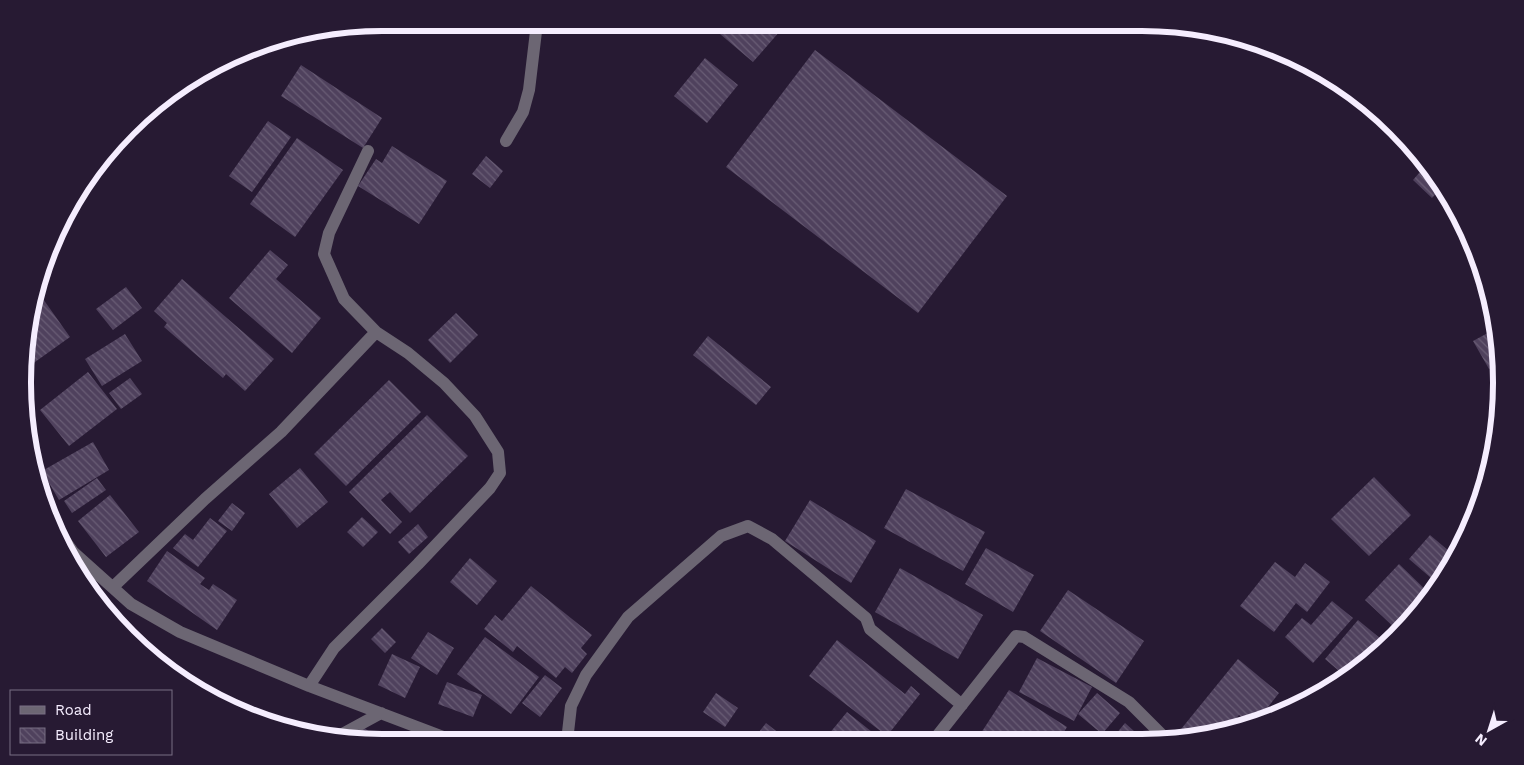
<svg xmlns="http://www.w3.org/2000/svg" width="1524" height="765" font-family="'Work Sans',sans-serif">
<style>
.building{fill:url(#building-back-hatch)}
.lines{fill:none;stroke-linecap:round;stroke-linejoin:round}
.minor{stroke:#6c6673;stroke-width:12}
.rim{fill:none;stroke:#f5edfe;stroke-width:6}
</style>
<defs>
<pattern id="building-back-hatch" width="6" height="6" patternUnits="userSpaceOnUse" patternTransform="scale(1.25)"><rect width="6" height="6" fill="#4f415d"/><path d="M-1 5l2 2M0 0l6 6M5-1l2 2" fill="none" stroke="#695d75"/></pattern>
</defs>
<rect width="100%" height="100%" fill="#271a33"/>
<!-- building -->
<path class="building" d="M 730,23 L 787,23 L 753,62 L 720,34 Z
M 815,50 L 1007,196 L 918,313 L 726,167 Z
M 705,58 L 738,85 L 707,123 L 674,96 Z
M 301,65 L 382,118 L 363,148 L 281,96 Z
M 268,121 L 291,137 L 252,192 L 229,176 Z
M 297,138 L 343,170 L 295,237 L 250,204 Z
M 392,146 L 447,181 L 419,224 L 358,186 L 376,159 L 382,163 Z
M 486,156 L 503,171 L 490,188 L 472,174 Z
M 1426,165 L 1442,187 L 1432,198 L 1413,180 Z
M 270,250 L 288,265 L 276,279 L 321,318 L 292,353 L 229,298 Z
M 182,279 L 274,359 L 245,391 L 226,374 L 223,378 L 164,327 L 167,323 L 154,311 Z
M 126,287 L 142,308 L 113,330 L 96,309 Z
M 36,289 L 70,337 L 28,367 L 29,312 Z
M 456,313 L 478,335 L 450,363 L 428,340 Z
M 1497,328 L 1499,364 L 1489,369 L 1473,341 Z
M 125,334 L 142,361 L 102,386 L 85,359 Z
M 708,336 L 771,387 L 756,405 L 693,355 Z
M 88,372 L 117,409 L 69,446 L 40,410 Z
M 130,378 L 142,394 L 121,409 L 109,393 Z
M 389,380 L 421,412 L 346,486 L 314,454 Z
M 26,410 L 36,422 L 26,430 Z
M 427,415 L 468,456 L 410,513 L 390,492 L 381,500 L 402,522 L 390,534 L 349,492 Z
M 93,442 L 109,470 L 59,500 L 42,471 Z
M 300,468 L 328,502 L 297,528 L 269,494 Z
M 1374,477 L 1411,515 L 1369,556 L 1331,519 Z
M 97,478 L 106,490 L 72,513 L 64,501 Z
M 906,489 L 985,532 L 963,571 L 884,528 Z
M 110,495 L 139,532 L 106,557 L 78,521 Z
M 810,500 L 876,541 L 851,583 L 785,541 Z
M 232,503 L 245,513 L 232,531 L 218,521 Z
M 362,517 L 378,532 L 363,547 L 347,532 Z
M 210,518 L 227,531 L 198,567 L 173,548 L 185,534 L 193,540 Z
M 418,524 L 428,537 L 409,554 L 398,542 Z
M 1430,535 L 1455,556 L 1438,584 L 1409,559 Z
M 1459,537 L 1465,541 L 1457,553 L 1451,547 Z
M 986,548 L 1034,575 L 1013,612 L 965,584 Z
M 167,551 L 205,578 L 200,584 L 209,590 L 213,584 L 237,600 L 217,630 L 147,581 Z
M 470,558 L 497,581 L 477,605 L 450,582 Z
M 1275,562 L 1295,577 L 1305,563 L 1330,582 L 1307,612 L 1296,603 L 1274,632 L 1240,606 Z
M 1399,564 L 1431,595 L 1398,631 L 1365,600 Z
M 900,568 L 983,615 L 958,659 L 875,612 Z
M 531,586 L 592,635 L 581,648 L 587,654 L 572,673 L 565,667 L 556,678 L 517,646 L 513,652 L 484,629 L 495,615 L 502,621 Z
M 1068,590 L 1144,641 L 1116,683 L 1040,631 Z
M 1332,601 L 1353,618 L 1313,663 L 1285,637 L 1302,618 L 1311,625 Z
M 1358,620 L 1386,643 L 1360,668 L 1346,677 L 1325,659 Z
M 382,628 L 396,642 L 385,653 L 371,639 Z
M 428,632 L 454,648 L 437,675 L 411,658 Z
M 485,637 L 539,677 L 511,714 L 457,674 Z
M 837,640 L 905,694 L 911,686 L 920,694 L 887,736 L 809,676 Z
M 392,654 L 420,667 L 405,698 L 378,685 Z
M 1037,658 L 1092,687 L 1074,721 L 1019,692 Z
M 1238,659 L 1279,693 L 1257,721 L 1249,723 L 1239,715 L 1227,729 L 1189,739 L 1173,739 Z
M 545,675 L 562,688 L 540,717 L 522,703 Z
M 447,682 L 482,695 L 473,717 L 438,704 Z
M 1009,690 L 1067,727 L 1059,740 L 991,740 L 981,733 Z
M 716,693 L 738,708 L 725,727 L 703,712 Z
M 1097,693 L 1120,713 L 1102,734 L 1078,714 Z
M 847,712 L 882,740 L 824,740 Z
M 766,723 L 789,741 L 752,741 Z
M 1125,723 L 1144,740 L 1111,740 Z
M 363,727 L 383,742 L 353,741 Z"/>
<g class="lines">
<!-- minor -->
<path class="minor" d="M 506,141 L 523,112 L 529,90 L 537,23
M 55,527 L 73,552 L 131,604 L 180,632 L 309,686 L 454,741
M 113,587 L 205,499 L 281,432 L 376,332
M 309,686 L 334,648 L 418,564 L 490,488 L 500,473 L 498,452 L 475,416 L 444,383 L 408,353 L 376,332 L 344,299 L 324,254 L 329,233 L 368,151
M 335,738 L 381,713
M 934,740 L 1016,636 L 1024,637 L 1129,702 L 1166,739
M 567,741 L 571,706 L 586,675 L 628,617 L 721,536 L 748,526 L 772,539 L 866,618 L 870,629 L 962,705"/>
</g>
<!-- crop -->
<path d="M0 0H1524V765H0ZM382 31H1142A351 351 0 0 1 1493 382V383A351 351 0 0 1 1142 734H382A351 351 0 0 1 31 383V382A351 351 0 0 1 382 31Z" fill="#271a33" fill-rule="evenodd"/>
<path class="rim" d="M382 31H1142A351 351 0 0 1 1493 382V383A351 351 0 0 1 1142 734H382A351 351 0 0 1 31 383V382A351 351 0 0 1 382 31Z"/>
<!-- legend -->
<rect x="10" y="690" width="162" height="65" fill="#271a33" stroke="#796e84"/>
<rect x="20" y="706" width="25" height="8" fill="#6c6673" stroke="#796e84"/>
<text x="55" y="715" font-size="15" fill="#f5edfe">Road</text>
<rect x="20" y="728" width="25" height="15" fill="url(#building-back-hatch)" stroke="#796e84"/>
<text x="55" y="740" font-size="15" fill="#f5edfe">Building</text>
<!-- north arrow -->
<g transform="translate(1489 730) rotate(219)" stroke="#271a33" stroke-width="4" paint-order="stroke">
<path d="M0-4L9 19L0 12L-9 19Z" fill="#f5edfe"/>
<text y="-8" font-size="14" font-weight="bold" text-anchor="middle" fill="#f5edfe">N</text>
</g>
</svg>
